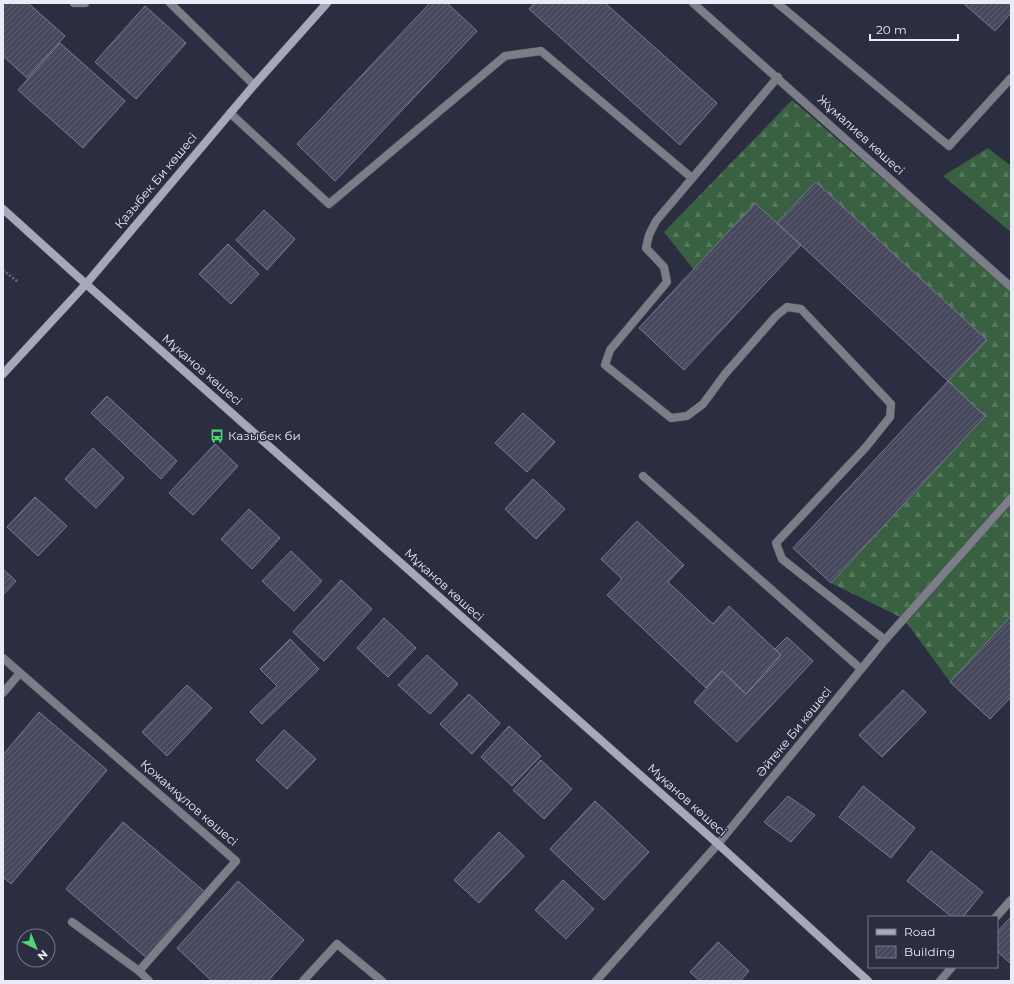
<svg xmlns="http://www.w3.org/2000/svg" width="1014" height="984" font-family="Montserrat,sans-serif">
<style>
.forest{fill:url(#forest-firs)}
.building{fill:url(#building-hatch);stroke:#797c92}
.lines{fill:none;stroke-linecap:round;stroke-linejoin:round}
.lane-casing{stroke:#46485a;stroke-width:9}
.street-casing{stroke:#46485a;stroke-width:9}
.secondary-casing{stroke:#46485a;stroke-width:9}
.path{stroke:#6a6c7d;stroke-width:2.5;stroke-dasharray:2 2;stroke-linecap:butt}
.lane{stroke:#7b7d87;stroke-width:8}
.street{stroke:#7b7d87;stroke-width:8}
.secondary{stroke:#a7a9b9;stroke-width:8}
.labels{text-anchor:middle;stroke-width:3;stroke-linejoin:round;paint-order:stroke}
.street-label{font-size:12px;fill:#e9ebf7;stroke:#2b2d40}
.poi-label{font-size:12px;fill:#e9ebf7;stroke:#2b2d40;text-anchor:start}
</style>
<defs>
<pattern id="forest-firs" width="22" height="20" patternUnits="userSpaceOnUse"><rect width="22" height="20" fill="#396141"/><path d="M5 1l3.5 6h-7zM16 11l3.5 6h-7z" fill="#56785d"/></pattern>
<pattern id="building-hatch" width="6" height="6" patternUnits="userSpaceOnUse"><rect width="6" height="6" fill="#46495d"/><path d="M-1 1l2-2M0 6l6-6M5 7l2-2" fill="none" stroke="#616375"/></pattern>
</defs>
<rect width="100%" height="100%" fill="#2b2d40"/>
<!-- forest -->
<path class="forest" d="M 792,100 L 1011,290 L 1011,616 L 950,682 L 904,619 L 831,583 L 985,416 L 948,381 L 987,340 L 816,182 L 777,223 L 755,203 L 694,270 L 664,232 Z
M 988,148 L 1011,166 L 1011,232 L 943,176 Z"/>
<!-- building -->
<path class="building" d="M 3,3 L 28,3 L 65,36 L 27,78 L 3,56 Z
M 430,3 L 447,3 L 477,31 L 335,181 L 297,144 Z
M 534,3 L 605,3 L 717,103 L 680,145 L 529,9 Z
M 963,3 L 1011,3 L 1011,13 L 995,31 Z
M 145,6 L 186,43 L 136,99 L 95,62 Z
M 60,43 L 125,101 L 83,148 L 18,90 Z
M 816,182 L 987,340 L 948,381 L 777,223 Z
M 755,203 L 801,245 L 684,370 L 639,328 Z
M 264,210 L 295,239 L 267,270 L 236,240 Z
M 228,244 L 259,274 L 231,304 L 199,274 Z
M 948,381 L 985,416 L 831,583 L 793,548 Z
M 107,396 L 177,461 L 161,479 L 91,413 Z
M 523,413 L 555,442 L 527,472 L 495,443 Z
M 215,444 L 238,466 L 193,515 L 169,493 Z
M 93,448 L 124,478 L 96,508 L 65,479 Z
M 533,479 L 565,509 L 536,539 L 505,509 Z
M 35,497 L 67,526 L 38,556 L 7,527 Z
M 249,509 L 280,538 L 252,569 L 221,539 Z
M 637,521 L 684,565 L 668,582 L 713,624 L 729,606 L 781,655 L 746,694 L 722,671 L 706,688 L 607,595 L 622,579 L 601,559 Z
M 291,551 L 322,581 L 294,611 L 262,581 Z
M 3,569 L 16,581 L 3,595 Z
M 341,580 L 372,609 L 324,661 L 293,632 Z
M 1011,616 L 1011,697 L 990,719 L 950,682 Z
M 384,618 L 416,648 L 388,677 L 357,648 Z
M 787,637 L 813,661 L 737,742 L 694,702 L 722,671 L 746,694 L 781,655 L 775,649 Z
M 290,639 L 319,669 L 262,724 L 250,712 L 277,686 L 260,669 Z
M 427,655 L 458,684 L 430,714 L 398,685 Z
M 187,685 L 212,708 L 167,756 L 142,732 Z
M 903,690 L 926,712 L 882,757 L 859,735 Z
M 469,694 L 500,723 L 472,754 L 440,724 Z
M 39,712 L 107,770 L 11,884 L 3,877 L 3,755 Z
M 509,726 L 541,756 L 512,786 L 481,757 Z
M 284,730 L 316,759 L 287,789 L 256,760 Z
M 541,760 L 572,789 L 544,819 L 513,790 Z
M 863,786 L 915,828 L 891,858 L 839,817 Z
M 788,796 L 815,815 L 791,842 L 764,822 Z
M 595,801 L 649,852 L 604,900 L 550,849 Z
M 123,822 L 205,892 L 148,959 L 66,889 Z
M 499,832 L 524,856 L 479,903 L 454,880 Z
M 931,851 L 983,892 L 963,917 L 952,917 L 907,881 Z
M 563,880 L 594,909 L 566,939 L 535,910 Z
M 238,881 L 304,940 L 268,981 L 212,981 L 177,948 Z
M 1011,917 L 1011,964 L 997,951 L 997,932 Z
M 718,942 L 749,971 L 740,981 L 700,981 L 690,972 Z"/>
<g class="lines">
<!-- lane casing -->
<g class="lane-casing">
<path id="lane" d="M 74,3 L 85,3
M 170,3 L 254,85
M 777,3 L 949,146 L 1011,78
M 778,77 L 656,221 L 649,235 L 646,248 L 664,267 L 667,282 L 610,350 L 605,365 L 671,418 L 687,416 L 703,404 L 725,374 L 776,316 L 787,307 L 801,309 L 891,404 L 890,417 L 866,447 L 776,543 L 782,559 L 885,640
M 230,113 L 329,204 L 505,56 L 541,51 L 692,178
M 643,476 L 861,669
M 3,693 L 20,673
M 996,917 L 1011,900
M 72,922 L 139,971
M 303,981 L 337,944 L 382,981
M 940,981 L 952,967"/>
</g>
<!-- street casing -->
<g class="street-casing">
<path id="street" d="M 693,3 L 1011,287
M 3,658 L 236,861 L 139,971 L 149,981
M 596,981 L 718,844 L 885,640 L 1011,498"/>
</g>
<!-- secondary casing -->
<g class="secondary-casing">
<path id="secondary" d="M 3,209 L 86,284 L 718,844 L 868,981
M 3,374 L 86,284 L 254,85 L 327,3"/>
</g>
<!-- path -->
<path class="path" d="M 3,270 L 18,282"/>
<!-- lane -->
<use href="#lane" class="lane"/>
<!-- street -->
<use href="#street" class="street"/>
<!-- secondary -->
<use href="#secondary" class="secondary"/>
</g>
<!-- icons -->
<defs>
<g id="bus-bare" transform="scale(1.08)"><path d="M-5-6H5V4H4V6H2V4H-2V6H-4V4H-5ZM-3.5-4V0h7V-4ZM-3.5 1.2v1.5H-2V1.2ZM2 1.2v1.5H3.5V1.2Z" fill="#4fd675" stroke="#2b2d40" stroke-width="2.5" paint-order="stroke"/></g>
</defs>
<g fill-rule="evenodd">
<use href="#bus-bare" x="217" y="436"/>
</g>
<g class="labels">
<!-- street labels -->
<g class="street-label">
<text transform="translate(861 135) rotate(42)" y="4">Жұмалиев көшесі</text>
<text transform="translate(156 181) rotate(-50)" y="4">Қазыбек Би көшесі</text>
<text transform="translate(202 370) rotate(41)" y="4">Мұқанов көшесі</text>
<text transform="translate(444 585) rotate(42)" y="4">Мұқанов көшесі</text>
<text transform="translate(794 732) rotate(-51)" y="4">Әйтеке Би көшесі</text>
<text transform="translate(687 800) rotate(42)" y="4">Мұқанов көшесі</text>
<text transform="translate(189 803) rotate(41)" y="4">Қожамқұлов көшесі</text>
</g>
<!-- poi labels -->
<g class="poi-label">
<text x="228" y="440">Казыбек би</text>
</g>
</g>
<!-- border -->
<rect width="1014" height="984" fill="none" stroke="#e9ebf7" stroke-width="8"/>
<!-- legend -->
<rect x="868" y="916" width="130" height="52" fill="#2b2d40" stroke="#777989"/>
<rect x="876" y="929" width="20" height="6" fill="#a7a9b9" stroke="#777989"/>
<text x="904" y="936" font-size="12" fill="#e9ebf7">Road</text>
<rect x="876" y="946" width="20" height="12" fill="url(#building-hatch)" stroke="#777989"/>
<text x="904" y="956" font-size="12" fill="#e9ebf7">Building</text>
<!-- north arrow -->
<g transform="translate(36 948) rotate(137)"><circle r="19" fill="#2b2d40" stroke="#777989"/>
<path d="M0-3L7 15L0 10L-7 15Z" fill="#4fd675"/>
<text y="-6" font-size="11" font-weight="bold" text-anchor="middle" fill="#e9ebf7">N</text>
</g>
<!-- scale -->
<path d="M870 34v6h88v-6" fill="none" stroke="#e9ebf7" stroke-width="2"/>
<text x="876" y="34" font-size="12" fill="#e9ebf7" stroke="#2b2d40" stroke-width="3" paint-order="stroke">20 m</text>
</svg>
